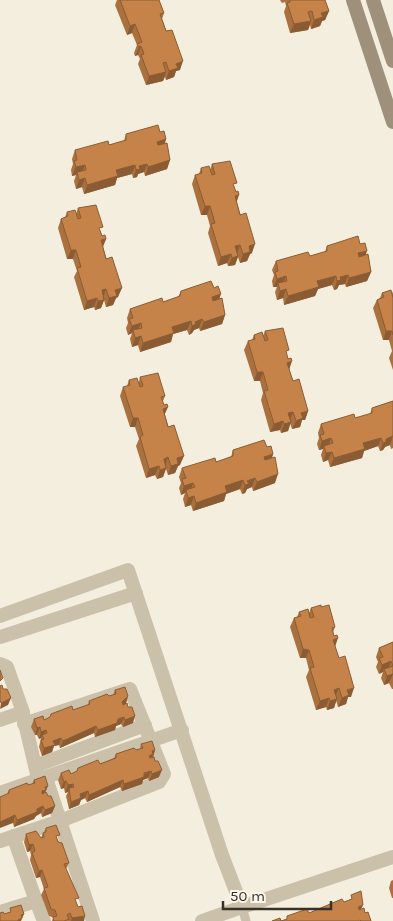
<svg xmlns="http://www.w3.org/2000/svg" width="393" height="921" font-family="Karla,sans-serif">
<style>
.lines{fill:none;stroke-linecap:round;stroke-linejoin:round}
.service{stroke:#cbc0aa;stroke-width:9}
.minor{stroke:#cbc0aa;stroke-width:14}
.secondary{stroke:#9f907b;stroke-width:14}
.wall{fill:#aa713f}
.shaded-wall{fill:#8b5c33}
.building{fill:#c68349;stroke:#8b5c33}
</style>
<rect width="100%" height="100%" fill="#f3eede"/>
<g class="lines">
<!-- service -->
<path class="service" d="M 242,907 L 246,921"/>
<!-- minor -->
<path class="minor" d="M 0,616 L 128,570 L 222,855 L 242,907 L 202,921
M 0,637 L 136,593
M 0,664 L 7,667 L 23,712 L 0,720
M 23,715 L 37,774
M 24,724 L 130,689 L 164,774 L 159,782 L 60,821 L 93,921
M 35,766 L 145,725
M 0,793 L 182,730
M 13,836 L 36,901
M 0,841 L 60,821 L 46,778
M 242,907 L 393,857
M 0,912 L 36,901 L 44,921"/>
<!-- secondary -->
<path class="secondary" d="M 353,0 L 393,122
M 373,0 L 393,61"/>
</g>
<!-- wall -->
<path class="wall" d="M 117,0 L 159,0 L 164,13 L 162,19 L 180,70 L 176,71 L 174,77 L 166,80 L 165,77 L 163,81 L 146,85 L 138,64 L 140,59 L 138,55 L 135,56 L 134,53 L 137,45 L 132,33 L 127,35 L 115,5 Z
M 280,0 L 325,0 L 329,11 L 325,20 L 322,21 L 320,26 L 311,29 L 310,25 L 308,30 L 290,33 L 284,12 L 286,6 L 285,2 L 282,3 Z
M 160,132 L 166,139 L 165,143 L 170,160 L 167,169 L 145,176 L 144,172 L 138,174 L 137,177 L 133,178 L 132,174 L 117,178 L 115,185 L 84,194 L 82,187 L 76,189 L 74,181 L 76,175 L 72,176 L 71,170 L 73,164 L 72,159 L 75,150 L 109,145 L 124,141 L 126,134 Z
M 212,164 L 235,189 L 237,203 L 252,253 L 250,254 L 247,261 L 240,263 L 238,257 L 235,265 L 228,266 L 227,263 L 218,266 L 208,233 L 210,226 L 207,215 L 201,215 L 192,184 L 195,175 L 199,174 L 201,168 L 210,170 Z
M 78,208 L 101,233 L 102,236 L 106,239 L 103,247 L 118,297 L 116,298 L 113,305 L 106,307 L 104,300 L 101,308 L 95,310 L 94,307 L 84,310 L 74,277 L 77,271 L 73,259 L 67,259 L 58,228 L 61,219 L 65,217 L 67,212 L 76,214 Z
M 360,244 L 366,255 L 371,272 L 367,281 L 346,287 L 345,284 L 339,285 L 337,289 L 334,290 L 332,285 L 318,289 L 315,296 L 284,305 L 283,298 L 277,300 L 275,292 L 277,287 L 273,287 L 272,281 L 274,275 L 272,270 L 276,261 L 310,256 L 325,252 L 327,246 Z
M 214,288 L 219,298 L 225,315 L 222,324 L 200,331 L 199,328 L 194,330 L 192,333 L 189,335 L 187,330 L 173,334 L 171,342 L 140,352 L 138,345 L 132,347 L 130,339 L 132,333 L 128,335 L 126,328 L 128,323 L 127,318 L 130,309 L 163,302 L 178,297 L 181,291 Z
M 393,291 L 393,370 L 389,358 L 392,351 L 389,340 L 383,340 L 373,308 L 377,300 L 380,298 L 382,293 L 392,294 Z
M 265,331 L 287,355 L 289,369 L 293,381 L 308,411 L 305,420 L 302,420 L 300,427 L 292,429 L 290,423 L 288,431 L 281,433 L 280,430 L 270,432 L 261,400 L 263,393 L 260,381 L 254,381 L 244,350 L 248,341 L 252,340 L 254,335 L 263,336 Z
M 140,377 L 165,396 L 163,401 L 165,415 L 180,465 L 178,466 L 175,473 L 168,475 L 166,469 L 163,477 L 157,479 L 155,475 L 146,478 L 136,446 L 139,439 L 135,427 L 130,427 L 120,396 L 123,387 L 127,386 L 129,380 L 139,382 Z
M 393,401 L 393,448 L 391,449 L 390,445 L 385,447 L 383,450 L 380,451 L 378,446 L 364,451 L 362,458 L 330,467 L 328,460 L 323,462 L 321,455 L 323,449 L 319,450 L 317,444 L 319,438 L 318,433 L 321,424 L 355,418 L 370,414 L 372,408 Z
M 267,447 L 273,454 L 272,458 L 275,483 L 253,491 L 252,487 L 247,489 L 245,493 L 242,494 L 240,489 L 226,494 L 224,501 L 193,511 L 191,505 L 185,507 L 183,499 L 185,493 L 181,495 L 179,488 L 181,483 L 179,477 L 182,468 L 216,462 L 231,457 L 233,450 Z
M 321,607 L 335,627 L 333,632 L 335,647 L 351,697 L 348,697 L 346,704 L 338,707 L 336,700 L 334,708 L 327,710 L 326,707 L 316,710 L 306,677 L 309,670 L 306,658 L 300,658 L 290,627 L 294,618 L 297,617 L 299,612 L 309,613 L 311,608 Z
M 393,642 L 393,689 L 392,689 L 389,683 L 384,685 L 381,678 L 383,672 L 379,674 L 376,667 L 378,662 L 376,657 L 379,648 Z
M 115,690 L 126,704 L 133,723 L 123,727 L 121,724 L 116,726 L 115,730 L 95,737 L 94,733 L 60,748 L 59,745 L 54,746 L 52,752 L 42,756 L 39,747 L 41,738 L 39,739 L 37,735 L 35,735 L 31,727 L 34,719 L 44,720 L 50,718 L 51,714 L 73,710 L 88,705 L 89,701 L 113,695 Z
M 141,744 L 155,750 L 153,757 L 159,777 L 149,781 L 148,778 L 143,780 L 142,784 L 122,791 L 120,787 L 87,802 L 85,798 L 81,800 L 79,805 L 69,809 L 66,796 L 68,792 L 65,793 L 64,788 L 61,789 L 58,780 L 61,773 L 71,774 L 77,771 L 78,768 L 100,764 L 114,758 L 116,754 L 140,749 Z
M 34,780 L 55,806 L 52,813 L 42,817 L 41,813 L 36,816 L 34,819 L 14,827 L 13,823 L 7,794 L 9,790 L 32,784 Z
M 46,828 L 58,840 L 69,863 L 66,869 L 76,904 L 84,921 L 52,921 L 53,918 L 52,917 L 49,916 L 41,895 L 44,889 L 40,877 L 36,878 L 30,860 L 31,855 L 30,851 L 27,852 L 24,842 L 26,834 L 41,838 L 43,833 L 44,832 Z
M 393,880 L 393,898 L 392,898 L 389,888 L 391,881 Z"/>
<!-- shaded-wall -->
<path class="shaded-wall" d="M 329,11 L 325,20 L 322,21 L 320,26 L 311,29 L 314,20 L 321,13 Z
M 311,21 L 308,30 L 290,33 L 294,24 Z
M 135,24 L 132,33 L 127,35 L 130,26 Z
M 141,46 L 138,55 L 135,56 L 139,47 Z
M 183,61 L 180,70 L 176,71 L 174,77 L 166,80 L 169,71 L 176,64 Z
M 166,72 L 163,81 L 146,85 L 149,76 Z
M 166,139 L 163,148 L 154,151 L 157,142 Z
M 170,160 L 167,169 L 145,176 L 148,167 Z
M 147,164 L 144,172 L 138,174 L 137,177 L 133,178 L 136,170 L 139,166 Z
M 85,165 L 82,174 L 77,172 L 76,175 L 72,176 L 76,167 Z
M 135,165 L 132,174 L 117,178 L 115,185 L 84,194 L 87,185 L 116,170 Z
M 85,178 L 82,187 L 76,189 L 79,180 Z
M 239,195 L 236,204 L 235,196 Z
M 205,206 L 210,206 L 207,215 L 201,215 Z
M 106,239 L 102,248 L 101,240 Z
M 255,244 L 252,253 L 250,254 L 247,261 L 240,263 L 243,254 L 249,246 Z
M 240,245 L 237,254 L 235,246 Z
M 71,250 L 76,250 L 73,259 L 67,259 Z
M 367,251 L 364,260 L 355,262 L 358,253 Z
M 231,254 L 227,263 L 218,266 L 221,257 Z
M 238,256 L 235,265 L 228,266 L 232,258 Z
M 371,272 L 367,281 L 346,287 L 349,278 Z
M 348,275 L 345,284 L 339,285 L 337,289 L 334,290 L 337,281 L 340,277 Z
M 286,276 L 283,285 L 278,283 L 277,287 L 273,287 L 277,279 Z
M 336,276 L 332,285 L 318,289 L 315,296 L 284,305 L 288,296 L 317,281 Z
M 122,288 L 118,297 L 116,298 L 113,305 L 106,307 L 109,298 L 115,290 Z
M 106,289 L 103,298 L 102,290 Z
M 286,289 L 283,298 L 277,300 L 280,291 Z
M 221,294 L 218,303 L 208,306 L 212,297 Z
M 97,298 L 94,307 L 84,310 L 87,301 Z
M 104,300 L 101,308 L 95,310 L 98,301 Z
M 225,315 L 222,324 L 200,331 L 204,322 Z
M 202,319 L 199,328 L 194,330 L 192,333 L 189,335 L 192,326 L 195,322 Z
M 191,321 L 187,330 L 173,334 L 171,342 L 140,352 L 143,343 L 172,327 Z
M 141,323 L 137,332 L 133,330 L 132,333 L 128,335 L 132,326 Z
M 386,331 L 392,331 L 389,340 L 383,340 Z
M 141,336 L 138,345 L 132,347 L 135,338 Z
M 292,361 L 289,370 L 287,363 Z
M 257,372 L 263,372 L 260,381 L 254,381 Z
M 168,407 L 164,416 L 163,409 Z
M 308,411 L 305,420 L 302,420 L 300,427 L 292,429 L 296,421 L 301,413 Z
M 293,412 L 290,420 L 288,413 Z
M 133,418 L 138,418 L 135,427 L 130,427 Z
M 283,421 L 280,430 L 270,432 L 274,424 Z
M 291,422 L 288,431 L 281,433 L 284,424 Z
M 393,436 L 390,445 L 385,447 L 383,450 L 380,451 L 383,443 L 386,439 Z
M 331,438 L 328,447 L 324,446 L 323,449 L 319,450 L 322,441 Z
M 381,438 L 378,446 L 364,451 L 362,458 L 330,467 L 334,458 L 363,443 Z
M 332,452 L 328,460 L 323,462 L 326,453 Z
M 273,454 L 270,463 L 261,466 L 264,457 Z
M 184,456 L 180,465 L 178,466 L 175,473 L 168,475 L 171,466 L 177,458 Z
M 168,457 L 165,466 L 164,459 Z
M 159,466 L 155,475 L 146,478 L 149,469 Z
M 166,468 L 163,477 L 157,479 L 160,470 Z
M 278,474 L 275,483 L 253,491 L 257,482 Z
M 255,478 L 252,487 L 247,489 L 245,493 L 242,494 L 245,485 L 247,481 Z
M 243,480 L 240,489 L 226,494 L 224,501 L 193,511 L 196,503 L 225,486 Z
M 193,483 L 190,492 L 186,490 L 185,493 L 181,495 L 184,486 Z
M 194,496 L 191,505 L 185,507 L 188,498 Z
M 338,638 L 335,647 L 333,640 Z
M 303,649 L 309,650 L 306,658 L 300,658 Z
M 391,661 L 388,670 L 384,669 L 383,672 L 379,674 L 382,665 Z
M 393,674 L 389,683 L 384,685 L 387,676 Z
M 339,688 L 335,697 L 334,690 Z
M 354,688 L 351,697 L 348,697 L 346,704 L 338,707 L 342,698 L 347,690 Z
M 128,696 L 126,704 L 120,709 L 122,702 Z
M 11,698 L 8,705 L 0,709 L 1,703 Z
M 329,698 L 326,707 L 316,710 L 320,701 Z
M 337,699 L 334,708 L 327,710 L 330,701 Z
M 135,716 L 133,723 L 123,727 L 125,720 Z
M 124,717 L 121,724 L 116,726 L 115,730 L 95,737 L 98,730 Z
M 96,726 L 94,733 L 60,748 L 63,741 Z
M 40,727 L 37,735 L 35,735 L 37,728 Z
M 46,730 L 43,737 L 42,735 L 41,738 L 39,739 L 41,732 Z
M 61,738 L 59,745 L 54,746 L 52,752 L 42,756 L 44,748 L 53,741 Z
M 155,750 L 153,757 L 150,761 L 149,756 L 152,751 Z
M 162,770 L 159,777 L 149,781 L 152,774 Z
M 151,771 L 148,778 L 143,780 L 142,784 L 122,791 L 124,784 Z
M 123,780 L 120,787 L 87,802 L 89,795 Z
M 66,781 L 64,788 L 61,789 L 64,782 Z
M 73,784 L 70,791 L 69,788 L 68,792 L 65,793 L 68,785 Z
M 48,786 L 45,793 L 39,798 L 42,791 L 45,787 Z
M 88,791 L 85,798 L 81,800 L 79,805 L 69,809 L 71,802 L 80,794 Z
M 43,806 L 41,813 L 36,816 L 34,819 L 14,827 L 17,820 Z
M 55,806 L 52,813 L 42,817 L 45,810 Z
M 15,815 L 13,823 L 0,828 L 0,822 Z
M 33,844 L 30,851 L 27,852 L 29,845 Z
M 42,870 L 40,877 L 36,878 L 39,871 Z
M 363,905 L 360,912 L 358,907 Z
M 24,914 L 21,921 L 17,921 L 21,915 Z
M 85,916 L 84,921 L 71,921 L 72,918 Z"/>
<!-- building -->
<path class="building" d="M 120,0 L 159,0 L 164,13 L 160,14 L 166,31 L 172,30 L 183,61 L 176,64 L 178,68 L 169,71 L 166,62 L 163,63 L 166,72 L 149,76 L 141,55 L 144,54 L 141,46 L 139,47 L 137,44 L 142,42 L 135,24 L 130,26 Z
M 290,0 L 325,0 L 329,11 L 321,13 L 323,17 L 314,20 L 312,11 L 308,12 L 311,21 L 294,24 L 287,3 L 290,2 Z
M 158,125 L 160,132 L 164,131 L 166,139 L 157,142 L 158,145 L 167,143 L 170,160 L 148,167 L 147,164 L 139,166 L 140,169 L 136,170 L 135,165 L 116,170 L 118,176 L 87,185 L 85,178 L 79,180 L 77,172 L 86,170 L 85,165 L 76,167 L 74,161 L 77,160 L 75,150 L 108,141 L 109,145 L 126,140 L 126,134 Z
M 230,161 L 237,183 L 233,184 L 236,192 L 238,191 L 239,195 L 235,196 L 240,215 L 246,213 L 255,244 L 249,246 L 250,252 L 243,254 L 240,245 L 235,246 L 238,256 L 232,258 L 231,254 L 221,257 L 211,224 L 215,223 L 210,206 L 205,206 L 195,175 L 202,173 L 201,168 L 209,166 L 212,175 L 215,174 L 212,164 Z
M 96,205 L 103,227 L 99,228 L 102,236 L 105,235 L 106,239 L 101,240 L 106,259 L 112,257 L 122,288 L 115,290 L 117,296 L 109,298 L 106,289 L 102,290 L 104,300 L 98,301 L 97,298 L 87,301 L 77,268 L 81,267 L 76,250 L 71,250 L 61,219 L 68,216 L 67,212 L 75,210 L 78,219 L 81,218 L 78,208 Z
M 358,236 L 360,244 L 365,243 L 367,251 L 358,253 L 359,257 L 368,254 L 371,272 L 349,278 L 348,275 L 340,277 L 341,280 L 337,281 L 336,276 L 317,281 L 319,287 L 288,296 L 286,289 L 280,291 L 278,283 L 287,281 L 286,276 L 277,279 L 275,272 L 278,271 L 276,261 L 308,252 L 310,256 L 327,251 L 327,246 Z
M 211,281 L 214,288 L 218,286 L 221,294 L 212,297 L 213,301 L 222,298 L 225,315 L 204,322 L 202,319 L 195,322 L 196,324 L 192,326 L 191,321 L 172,327 L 174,333 L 143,343 L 141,336 L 135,338 L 133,330 L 142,328 L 141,323 L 132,326 L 129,319 L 133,318 L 130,309 L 162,298 L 163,302 L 180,296 L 181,291 Z
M 391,290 L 393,298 L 393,335 L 392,331 L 386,331 L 377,300 L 384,297 L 382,293 Z
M 283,328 L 289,350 L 286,351 L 288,359 L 291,358 L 292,361 L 287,363 L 293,381 L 299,379 L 308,411 L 301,413 L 303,418 L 296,421 L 293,412 L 288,413 L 291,422 L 284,424 L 283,421 L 274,424 L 264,391 L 268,390 L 263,372 L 257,372 L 248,341 L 255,339 L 254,335 L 262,332 L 265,341 L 268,340 L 265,331 Z
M 158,373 L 165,396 L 161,397 L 164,405 L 167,404 L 168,407 L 163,409 L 168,427 L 174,425 L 184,456 L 177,458 L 178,464 L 171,466 L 168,457 L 164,459 L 166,468 L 160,470 L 159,466 L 149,469 L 140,437 L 143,435 L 138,418 L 133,418 L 123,387 L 130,385 L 129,380 L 137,378 L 140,387 L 143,386 L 140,377 Z
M 393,401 L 393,436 L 386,439 L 386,442 L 383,443 L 381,438 L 363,443 L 365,449 L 334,458 L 332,452 L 326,453 L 324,446 L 333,443 L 331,438 L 322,441 L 320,435 L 324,434 L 321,424 L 354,414 L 355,418 L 372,413 L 372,408 Z
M 264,440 L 267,447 L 271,446 L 273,454 L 264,457 L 265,460 L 275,457 L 278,474 L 257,482 L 255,478 L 247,481 L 249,484 L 245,485 L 243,480 L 225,486 L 227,492 L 196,503 L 194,496 L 188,498 L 186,490 L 195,487 L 193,483 L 184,486 L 182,479 L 186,478 L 182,468 L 215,458 L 216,462 L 233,456 L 233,450 Z
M 321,605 L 321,607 L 329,605 L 335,627 L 332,628 L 334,636 L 337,635 L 338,638 L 333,640 L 339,658 L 345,656 L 354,688 L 347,690 L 349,695 L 342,698 L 339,688 L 334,690 L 337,699 L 330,701 L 329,698 L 320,701 L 310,668 L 314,667 L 309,650 L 303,649 L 294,618 L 301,616 L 299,612 L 308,609 L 310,618 L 314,617 L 311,608 Z
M 393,642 L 393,675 L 393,674 L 387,676 L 384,669 L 393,666 L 391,661 L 382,665 L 379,658 L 383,657 L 379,648 Z
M 0,670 L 3,678 L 0,681 Z
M 2,685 L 3,689 L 7,689 L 11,698 L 1,703 L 0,700 L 0,686 Z
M 125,687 L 128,696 L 122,702 L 123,705 L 127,703 L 128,707 L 132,707 L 135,716 L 125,720 L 124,717 L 118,719 L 117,723 L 98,730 L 96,726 L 63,741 L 61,738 L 53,741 L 55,745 L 44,748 L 41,740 L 44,739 L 42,735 L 47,733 L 46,730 L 41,732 L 40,727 L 37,728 L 34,719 L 43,716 L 44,720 L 50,717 L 51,714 L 72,706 L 73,710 L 90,704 L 89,701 L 107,694 L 109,696 L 116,694 L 115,690 Z
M 152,741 L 155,750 L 152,751 L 153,754 L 149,756 L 150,758 L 154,757 L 155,761 L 158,761 L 162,770 L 152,774 L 151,771 L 144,773 L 144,777 L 124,784 L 123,780 L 89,795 L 88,791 L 80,794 L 81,798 L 71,802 L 69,788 L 74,787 L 73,784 L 68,785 L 66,781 L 64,782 L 61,773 L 69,770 L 71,774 L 77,771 L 78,768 L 98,760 L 100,764 L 116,758 L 116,754 L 134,748 L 136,750 L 143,748 L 141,744 Z
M 45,776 L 48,786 L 45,787 L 46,790 L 42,791 L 42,794 L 46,792 L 48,796 L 51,796 L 55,806 L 45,810 L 43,806 L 37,809 L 37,812 L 17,820 L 15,815 L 0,822 L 0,797 L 9,793 L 9,790 L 27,783 L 28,785 L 35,783 L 34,780 Z
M 56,825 L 60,835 L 56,836 L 58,842 L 62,843 L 69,863 L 64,864 L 79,898 L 75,899 L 78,907 L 82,906 L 85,916 L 72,918 L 70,913 L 67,915 L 69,919 L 64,921 L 54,921 L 53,917 L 57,916 L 55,910 L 51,909 L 44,888 L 48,887 L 42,870 L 39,871 L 32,853 L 35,851 L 33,844 L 29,845 L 26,834 L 36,831 L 41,838 L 44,837 L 43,833 L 46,832 L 46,828 Z
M 361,891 L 363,905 L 358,907 L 359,910 L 364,908 L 365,913 L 368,912 L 371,921 L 361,921 L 360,920 L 358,921 L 281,921 L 287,919 L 287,916 L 307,909 L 309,913 L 342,899 L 344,902 L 352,899 L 351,895 Z
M 21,905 L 24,914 L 21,915 L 22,918 L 18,920 L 18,921 L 0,921 L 0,913 L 3,912 L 4,914 L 11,912 L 10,908 Z
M 280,918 L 281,921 L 272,921 Z"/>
<!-- scale -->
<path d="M223 901v8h108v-8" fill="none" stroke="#383129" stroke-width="2.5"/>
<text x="230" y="901" font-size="15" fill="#383129" stroke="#faf6eb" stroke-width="4" paint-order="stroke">50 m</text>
</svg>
